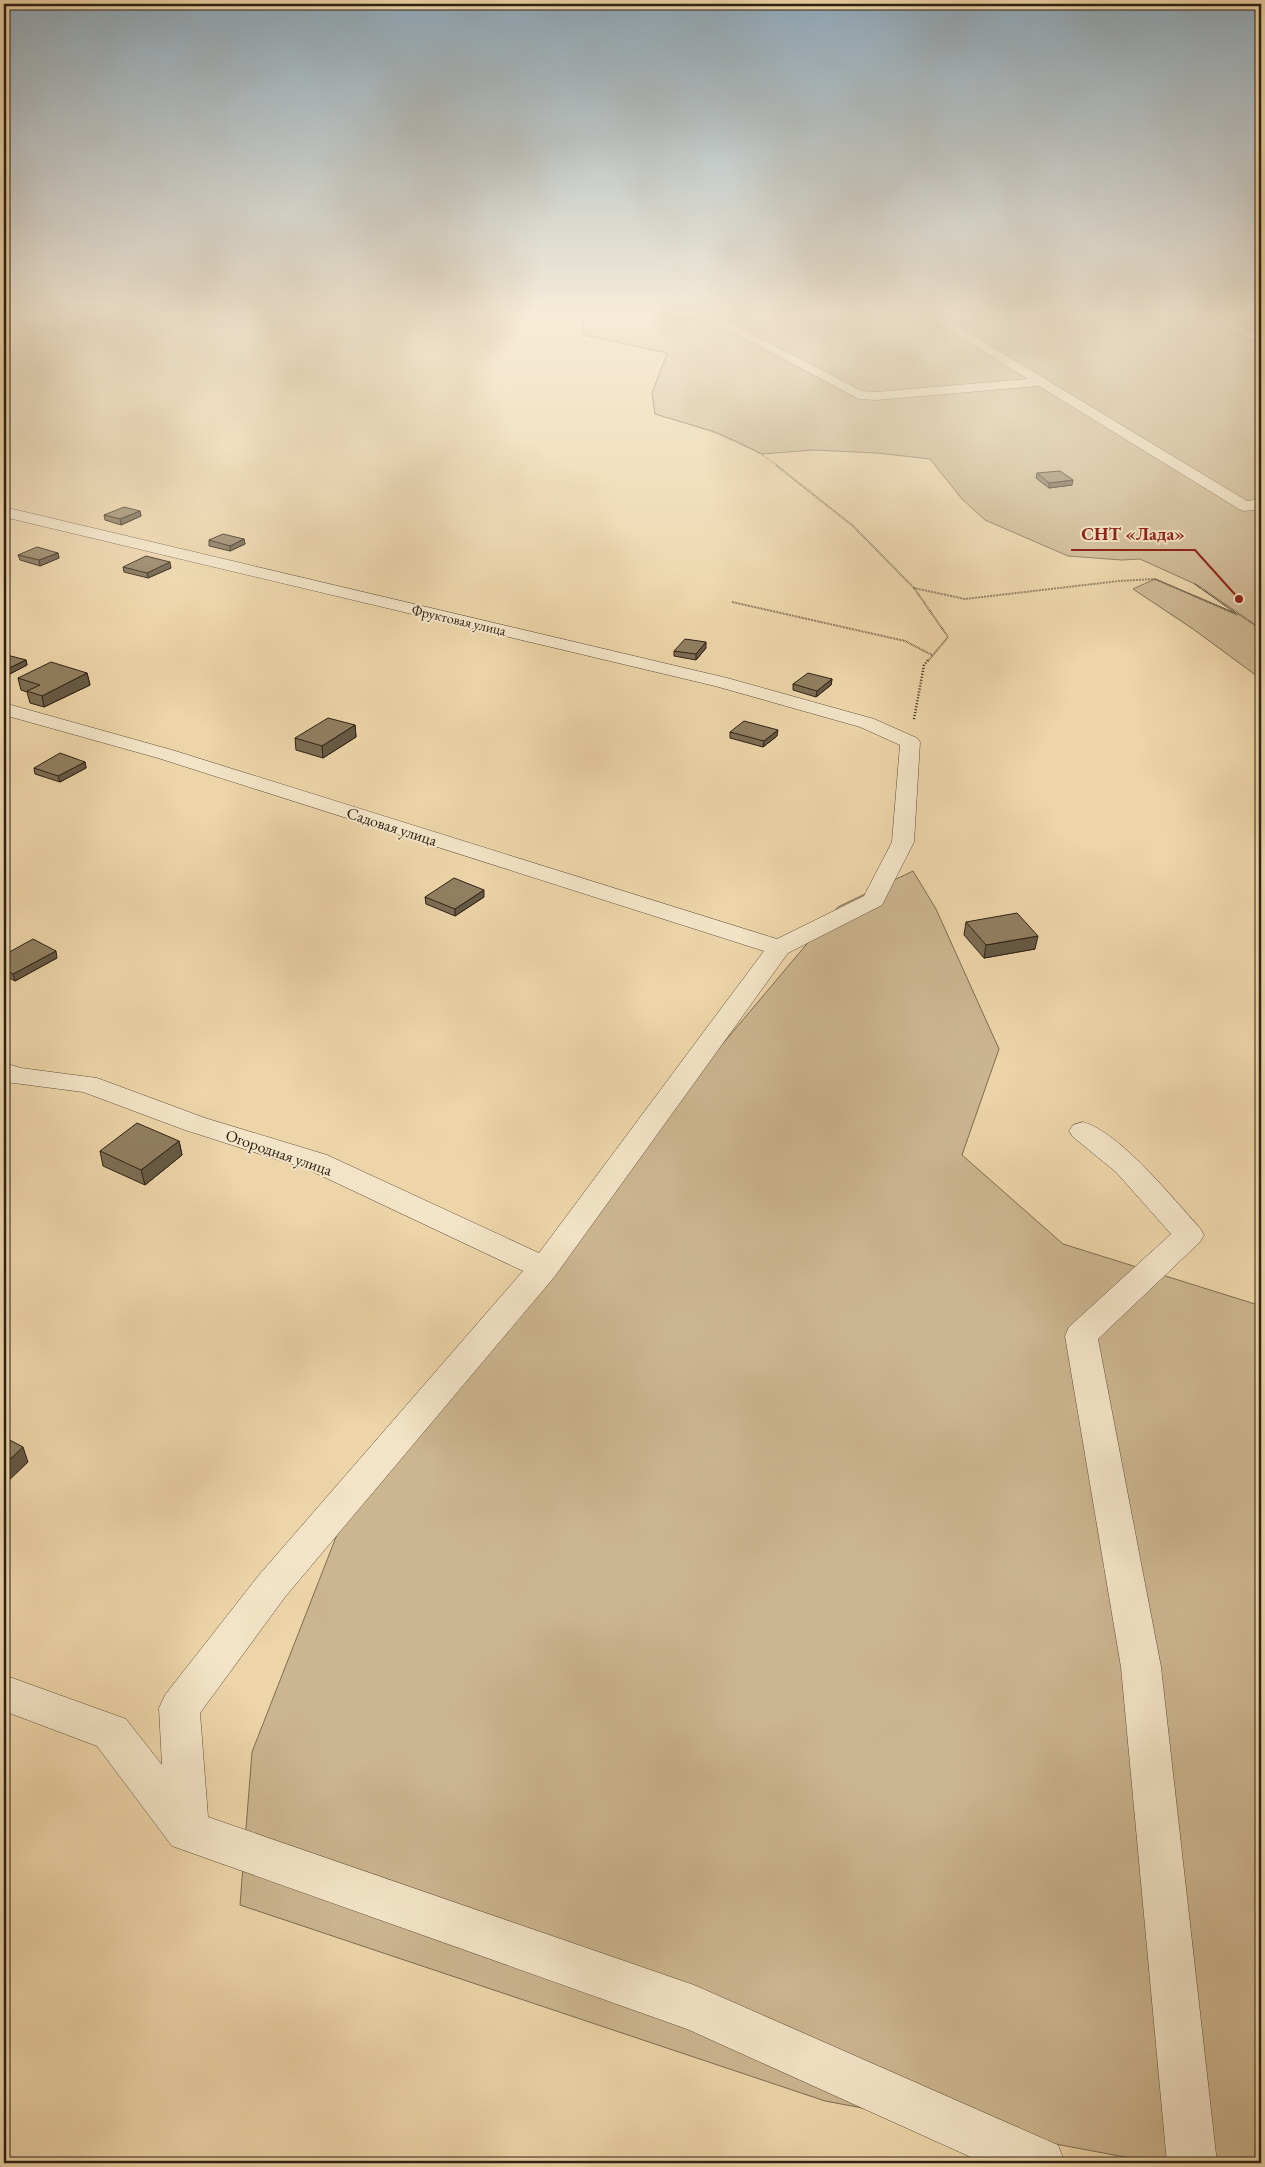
<svg xmlns="http://www.w3.org/2000/svg" width="1265" height="2167" font-family="'EB Garamond',serif">
<style>
.green{fill:#ccb690;stroke:#7c6c52}
.lines{fill:none;stroke-linecap:round;stroke-linejoin:round}
.street-casing{stroke:#5d4e39;stroke-width:1}
.path-far2{stroke:#2d2114;stroke-width:1;stroke-dasharray:0.5 1;stroke-linecap:butt}
.path-far1{stroke:#2d2114;stroke-width:2;stroke-dasharray:0.5 1;stroke-linecap:butt}
.path{stroke:#2d2114;stroke-width:2.5;stroke-dasharray:1 2;stroke-linecap:butt}
.street{fill:#f3e4c7;fill-rule:evenodd}
.wall{fill:#7d6d53;stroke:#2d2114}
.shaded-wall{fill:#665944;stroke:#2d2114}
.building{fill:#917f61;stroke:#2d2114}
.labels{text-anchor:middle;stroke-width:4;stroke-linejoin:round;paint-order:stroke}
.far-street-label{font-size:14px;fill:#2d2114;stroke:#f3e4c7}
.street-label{font-size:16px;fill:#2d2114;stroke:#f3e4c7}
.leader{fill:none;stroke:#8f2418;stroke-width:2}
.callout-dot{fill:#8f2418;stroke:#f3e4c7;stroke-width:2}
.callout-label{font-size:18px;text-anchor:middle;font-weight:bold;fill:#8f2418;stroke:#f3e4c7;stroke-width:4;stroke-linejoin:round;paint-order:stroke}
</style>
<rect width="100%" height="100%" fill="#edd5a9"/>
<filter id="stains"><feTurbulence type="fractalNoise" baseFrequency=".004" numOctaves="4"/><feColorMatrix values="0 0 0 0 .2 0 0 0 0 .09 0 0 0 0 .02 0 0 0 .5 -.17"/></filter>
<radialGradient id="worn" r=".72"><stop offset=".6" stop-color="#630" stop-opacity="0"/><stop offset="1" stop-color="#630" stop-opacity=".3"/></radialGradient>
<!-- green -->
<path class="green" d="M 175,314 L 338,314 L 290,325 L 220,327 L 187,324 Z
M 582,314 L 1261,314 L 1261,679 L 1193,629 L 1133,589 L 1155,579 L 1235,613 L 1195,584 L 1140,559 L 1122,560 L 1068,556 L 985,520 L 962,499 L 930,459 L 877,453 L 814,450 L 762,454 L 715,432 L 655,414 L 652,393 L 667,353 L 584,335 Z
M 913,871 L 936,909 L 999,1049 L 962,1155 L 1063,1244 L 1255,1304 L 1261,1311 L 1261,2163 L 1157,2163 L 825,2101 L 240,1905 L 252,1752 L 356,1486 L 575,1219 L 838,907 Z"/>
<g class="lines">
<!-- street casing -->
<g class="street-casing">
<path id="street" d="M 699,314 L 713,314 L 862,391 L 876,392 L 1028,379 L 925,314 L 938,314 L 1247,501 L 1261,499 L 1261,509 L 1244,511 L 1239,509 L 1039,386 L 876,400 L 859,399 Z
M 1198,314 L 1213,314 L 1261,337 L 1261,344 Z
M 4,507 L 727,678 L 874,719 L 917,738 L 920,742 L 914,842 L 882,905 L 788,953 L 555,1276 L 285,1597 L 200,1713 L 208,1817 L 694,1985 L 1058,2145 L 1065,2163 L 984,2163 L 687,2029 L 172,1846 L 97,1746 L 4,1711 L 4,1675 L 126,1719 L 162,1765 L 159,1708 L 165,1695 L 259,1575 L 523,1271 L 307,1169 L 185,1130 L 83,1092 L 6,1082 L 4,1081 L 4,1063 L 21,1068 L 97,1078 L 205,1118 L 327,1155 L 539,1253 L 764,951 L 158,758 L 4,715 L 4,703 L 172,750 L 777,939 L 864,896 L 892,842 L 900,745 L 860,727 L 715,686 L 4,517 Z
M 1083,1122 C 1120,1132 1173,1199 1200,1228 L 1204,1235 L 1200,1242 L 1098,1339 L 1161,1667 L 1217,2163 L 1167,2163 L 1121,1667 L 1065,1336 L 1069,1327 L 1171,1234 L 1116,1172 L 1073,1137 L 1069,1131 L 1073,1125 Z"/>
</g>
<!-- path-far2 -->
<path class="path-far2" d="M 582,314 L 584,335 L 668,353 L 652,393 L 655,414 C 698,427 742,438 778,466"/>
<!-- path-far1 -->
<path class="path-far1" d="M 776,465 L 853,526 L 914,588 L 965,599 L 1119,581 L 1155,579 L 1238,615
M 1195,584 L 1261,629
M 914,588 L 948,637 L 928,661
M 732,602 L 905,641 L 932,655"/>
<!-- path -->
<path class="path" d="M 914,719 L 924,665 L 929,659"/>
<!-- street -->
<use href="#street" class="street"/>
</g>
<!-- wall -->
<path class="wall" d="M 1172,314 L 1199,314 L 1199,316 L 1179,318 Z
M 1037,473 L 1072,485 L 1049,488 L 1036,478 Z
M 140,511 L 141,516 L 121,525 L 105,520 L 104,515 Z
M 244,539 L 245,544 L 230,551 L 209,546 L 209,540 Z
M 58,553 L 59,558 L 40,566 L 20,560 L 18,555 Z
M 123,567 L 171,568 L 148,578 L 124,572 Z
M 706,648 L 696,660 L 674,656 L 674,651 Z
M 4,656 L 26,660 L 27,665 L 6,676 L 4,675 Z
M 87,673 L 90,685 L 44,707 L 30,703 L 27,692 L 21,690 L 18,678 Z
M 832,679 L 831,685 L 816,697 L 793,690 L 793,684 Z
M 355,725 L 356,737 L 323,758 L 296,750 L 295,738 Z
M 730,732 L 777,736 L 763,747 L 730,738 Z
M 85,762 L 86,768 L 60,782 L 35,774 L 34,768 Z
M 425,897 L 484,897 L 455,916 L 426,904 Z
M 966,922 L 1035,949 L 984,958 L 964,935 Z
M 4,955 L 57,958 L 15,981 L 4,975 Z
M 179,1141 L 182,1155 L 145,1185 L 103,1166 L 100,1151 Z"/>
<!-- shaded-wall -->
<path class="shaded-wall" d="M 1179,314 L 1199,314 L 1199,316 L 1179,318 Z
M 4,474 L 5,474 L 6,479 L 4,479 Z
M 1073,480 L 1072,485 L 1049,488 L 1049,483 Z
M 140,511 L 141,516 L 121,525 L 120,519 Z
M 244,539 L 245,544 L 230,551 L 230,546 Z
M 58,553 L 59,558 L 40,566 L 39,560 Z
M 170,562 L 171,568 L 148,578 L 147,573 Z
M 706,642 L 706,648 L 696,660 L 696,654 Z
M 26,660 L 27,665 L 6,676 L 5,670 Z
M 87,673 L 90,685 L 44,707 L 42,696 Z
M 832,679 L 831,685 L 816,697 L 817,691 Z
M 355,725 L 356,737 L 323,758 L 322,746 Z
M 778,730 L 777,736 L 763,747 L 764,741 Z
M 85,762 L 86,768 L 60,782 L 58,776 Z
M 484,890 L 484,897 L 455,916 L 455,909 Z
M 1038,936 L 1035,949 L 984,958 L 986,945 Z
M 56,951 L 57,958 L 15,981 L 13,974 Z
M 179,1141 L 182,1155 L 145,1185 L 141,1170 Z
M 23,1447 L 28,1462 L 4,1485 L 4,1465 Z"/>
<!-- building -->
<path class="building" d="M 1060,471 L 1073,480 L 1049,483 L 1037,473 Z
M 124,507 L 140,511 L 120,519 L 104,515 Z
M 223,534 L 244,539 L 230,546 L 209,540 Z
M 37,547 L 58,553 L 39,560 L 18,555 Z
M 146,556 L 170,562 L 147,573 L 123,567 Z
M 685,639 L 706,642 L 696,654 L 674,651 Z
M 7,655 L 26,660 L 5,670 L 4,670 L 4,656 Z
M 51,662 L 87,673 L 42,696 L 27,691 L 40,685 L 18,678 Z
M 808,673 L 832,679 L 817,691 L 793,684 Z
M 328,718 L 355,725 L 322,746 L 295,738 Z
M 744,721 L 778,730 L 764,741 L 730,732 Z
M 60,753 L 85,762 L 58,776 L 34,768 Z
M 454,878 L 484,890 L 455,909 L 425,897 Z
M 1017,913 L 1038,936 L 986,945 L 966,922 Z
M 33,939 L 56,951 L 13,974 L 4,969 L 4,955 Z
M 137,1123 L 179,1141 L 141,1170 L 100,1151 Z
M 4,1437 L 23,1447 L 4,1465 Z"/>
<!-- sky -->
<linearGradient id="sky" x2="0" y2="1"><stop stop-color="#90a9ba"/><stop offset="0.51" stop-color="#f7ecd8"/><stop offset="1" stop-color="#f7ecd8" stop-opacity="0"/></linearGradient>
<rect width="1265" height="618" fill="url(#sky)"/>
<g class="labels">
<!-- far-street labels -->
<g class="far-street-label">
<text transform="translate(459 620) rotate(13)" y="5">Фруктовая улица</text>
</g>
<!-- street labels -->
<g class="street-label">
<text transform="translate(392 826) rotate(18)" y="6">Садовая улица</text>
<text transform="translate(279 1152) rotate(19)" y="6">Огородная улица</text>
</g>
</g>
<!-- callouts -->
<path class="leader" d="M1239 599L1195 550H1071"/>
<circle class="callout-dot" cx="1239" cy="599" r="5"/>
<g class="callout-label">
<text x="1133" y="540">СНТ «Лада»</text>
</g>
<!-- margin -->
<rect width="1265" height="2167" fill="none" stroke="#edd5a9" stroke-width="20"/>
<rect x="5" y="5" width="1255" height="2157" fill="none" stroke="#2d2114" stroke-width="2.5"/>
<rect x="10" y="10" width="1245" height="2147" fill="none" stroke="#2d2114"/>
<rect width="100%" height="100%" filter="url(#stains)"/>
<rect width="100%" height="100%" fill="url(#worn)"/>
</svg>
